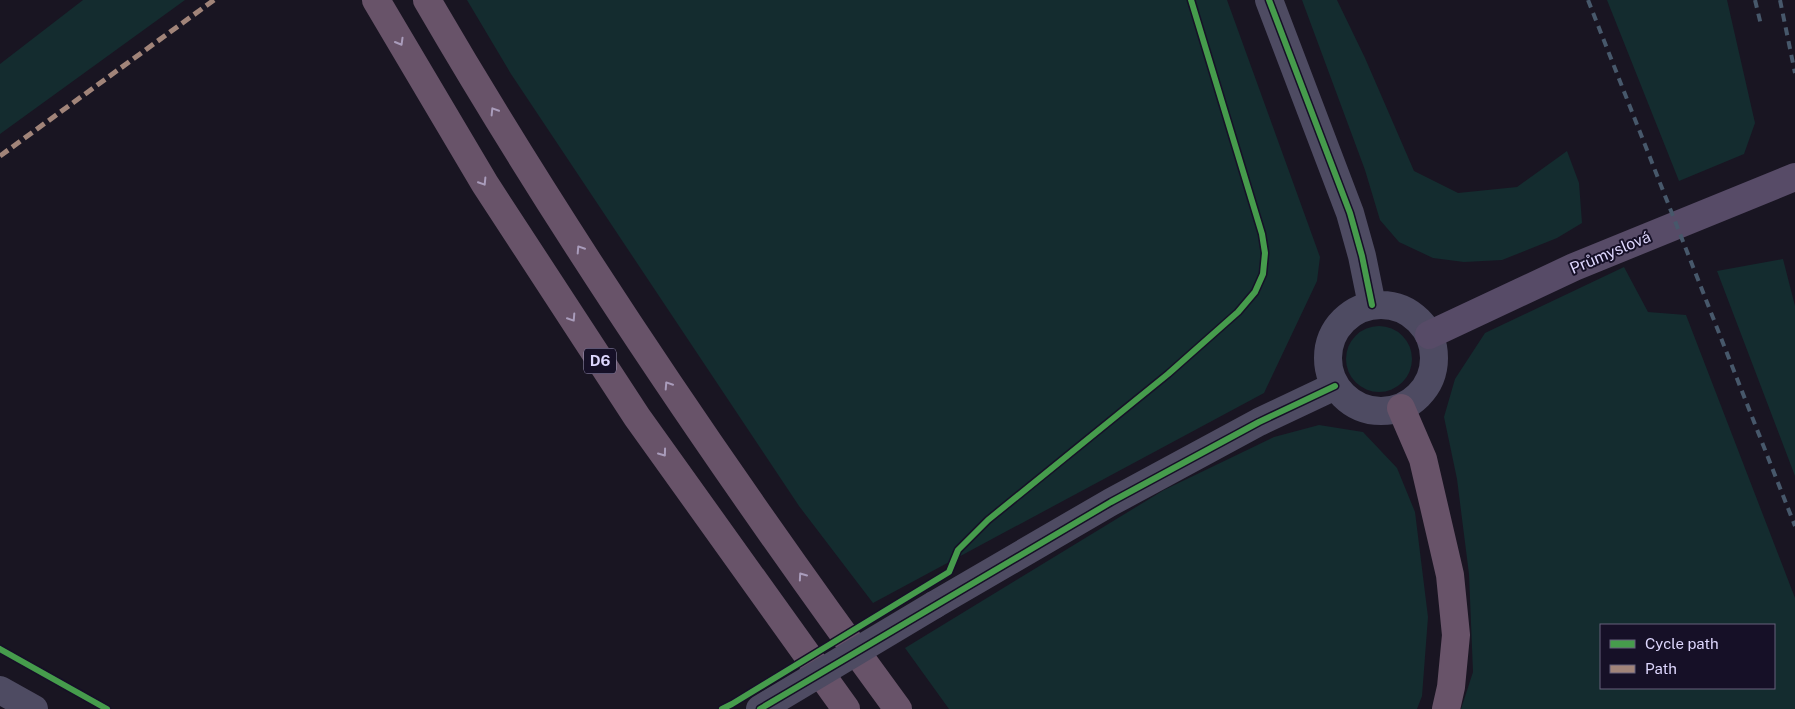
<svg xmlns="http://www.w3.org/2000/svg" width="1795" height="709" font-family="'Public Sans',sans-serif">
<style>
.green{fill:#142c2f;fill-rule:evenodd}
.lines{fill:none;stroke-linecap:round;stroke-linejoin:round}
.minor{stroke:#4e4b62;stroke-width:28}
.major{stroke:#574b67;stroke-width:28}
.highway{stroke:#685369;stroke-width:28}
.rail{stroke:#47586b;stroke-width:4;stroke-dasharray:8 6;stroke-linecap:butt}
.minor-bridge{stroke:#4e4b62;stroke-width:28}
.quiet{stroke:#a18479;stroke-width:5;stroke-dasharray:10 5;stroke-linecap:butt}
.cycleway-casing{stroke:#161027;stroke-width:9}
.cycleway{stroke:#469c4c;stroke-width:6}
.oneway{stroke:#a99cbb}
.labels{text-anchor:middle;stroke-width:4;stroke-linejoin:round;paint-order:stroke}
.shield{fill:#161027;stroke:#a29bbe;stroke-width:1}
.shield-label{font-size:15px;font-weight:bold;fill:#ded7fe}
.street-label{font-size:16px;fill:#ded7fe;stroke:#161027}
</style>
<rect width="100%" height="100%" fill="#191522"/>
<!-- green -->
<path class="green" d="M 83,0 L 185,0 L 0,134 L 0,64 Z
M 467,0 L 1227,0 L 1320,257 L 1317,281 L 1264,393 L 873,603 L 799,506 L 511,74 Z
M 1302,0 L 1337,0 L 1365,58 L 1414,171 L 1458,193 L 1517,187 L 1567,151 L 1579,183 L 1582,223 L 1557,238 L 1502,260 L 1464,262 L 1433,258 L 1399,242 L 1380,220 L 1365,170 Z
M 1607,0 L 1727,0 L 1755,123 L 1744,154 L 1679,181 Z
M 1783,259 L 1795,306 L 1795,476 L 1717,271 Z
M 1624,267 L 1648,312 L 1686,315 L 1795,598 L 1795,709 L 1461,709 L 1473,672 L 1469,574 L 1457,479 L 1444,417 L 1455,379 L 1485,333 ZM 1601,625 L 1774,625 L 1774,688 L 1601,688 Z
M1346 359a33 33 0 1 1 66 0a33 33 0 1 1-66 0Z
M 1319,425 L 1363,432 L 1397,468 L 1415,512 L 1428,617 L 1422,696 L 1417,709 L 949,709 L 905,648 L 1164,490 L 1274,437 Z"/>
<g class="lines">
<!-- minor -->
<path class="minor" d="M 1269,0 L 1350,213 L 1362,256 L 1372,305
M1328 358a53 53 0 1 1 106 0a53 53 0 1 1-106 0Z
M 934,605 L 1111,502 L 1259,422 L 1335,386
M 0,690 L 34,709"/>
<!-- major -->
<path class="major" d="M 1429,335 L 1574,267 L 1795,177"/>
<!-- highway -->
<path class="highway" d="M 376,0 L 485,184 L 637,417 L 846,709
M 427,0 C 570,246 730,480 898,709
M 1401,408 L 1423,459 L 1450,575 L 1456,635 L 1451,687 L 1446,709"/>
<!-- rail -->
<path class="rail" d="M 1588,0 L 1795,526
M 1755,0 L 1761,25
M 1780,0 L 1795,73"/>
<!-- minor-bridge -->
<path class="minor-bridge" d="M 760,709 L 934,605"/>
<!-- quiet -->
<path class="quiet" d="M 0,156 L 214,0"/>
<!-- cycleway casing -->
<g class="cycleway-casing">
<path id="cycleway" d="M 1269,0 L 1350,213 L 1362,256 L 1372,305
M 0,649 L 107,709
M 722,709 L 732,704 L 949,572 L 958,550 L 988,520 L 1168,374 L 1238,312 L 1255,292 L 1263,274 L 1265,253 L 1262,234 L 1191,0
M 760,709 L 1111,502 L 1259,422 L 1335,386"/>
</g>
<!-- cycleway -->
<use href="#cycleway" class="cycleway"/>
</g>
<!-- one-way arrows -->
<defs><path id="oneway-chevron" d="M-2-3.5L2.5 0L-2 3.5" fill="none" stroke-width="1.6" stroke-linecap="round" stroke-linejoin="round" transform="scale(1.25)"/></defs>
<g class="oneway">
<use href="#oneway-chevron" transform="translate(400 42) rotate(60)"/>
<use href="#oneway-chevron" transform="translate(494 111) rotate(-122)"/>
<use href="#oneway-chevron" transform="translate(483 182) rotate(58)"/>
<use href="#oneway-chevron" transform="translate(580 249) rotate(-123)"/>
<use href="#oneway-chevron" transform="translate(572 318) rotate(57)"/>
<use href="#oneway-chevron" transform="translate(668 385) rotate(-123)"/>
<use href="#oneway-chevron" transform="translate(663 453) rotate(54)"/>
<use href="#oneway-chevron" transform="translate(802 576) rotate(-125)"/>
</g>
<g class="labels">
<!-- shield labels -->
<rect class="shield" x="584" y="348.5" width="32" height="25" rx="4"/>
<g class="shield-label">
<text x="600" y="366">D6</text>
</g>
<!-- street labels -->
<g class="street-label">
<text transform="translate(1610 252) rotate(-23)" y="6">Průmyslová</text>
</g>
</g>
<!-- legend -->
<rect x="1600" y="624" width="175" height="65" fill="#161027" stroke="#66607d"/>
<rect x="1610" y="640" width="25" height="8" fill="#469c4c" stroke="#66607d"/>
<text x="1645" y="649" font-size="15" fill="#ded7fe">Cycle path</text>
<rect x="1610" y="665" width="25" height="8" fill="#a18479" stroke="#66607d"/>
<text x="1645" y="674" font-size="15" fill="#ded7fe">Path</text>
</svg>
